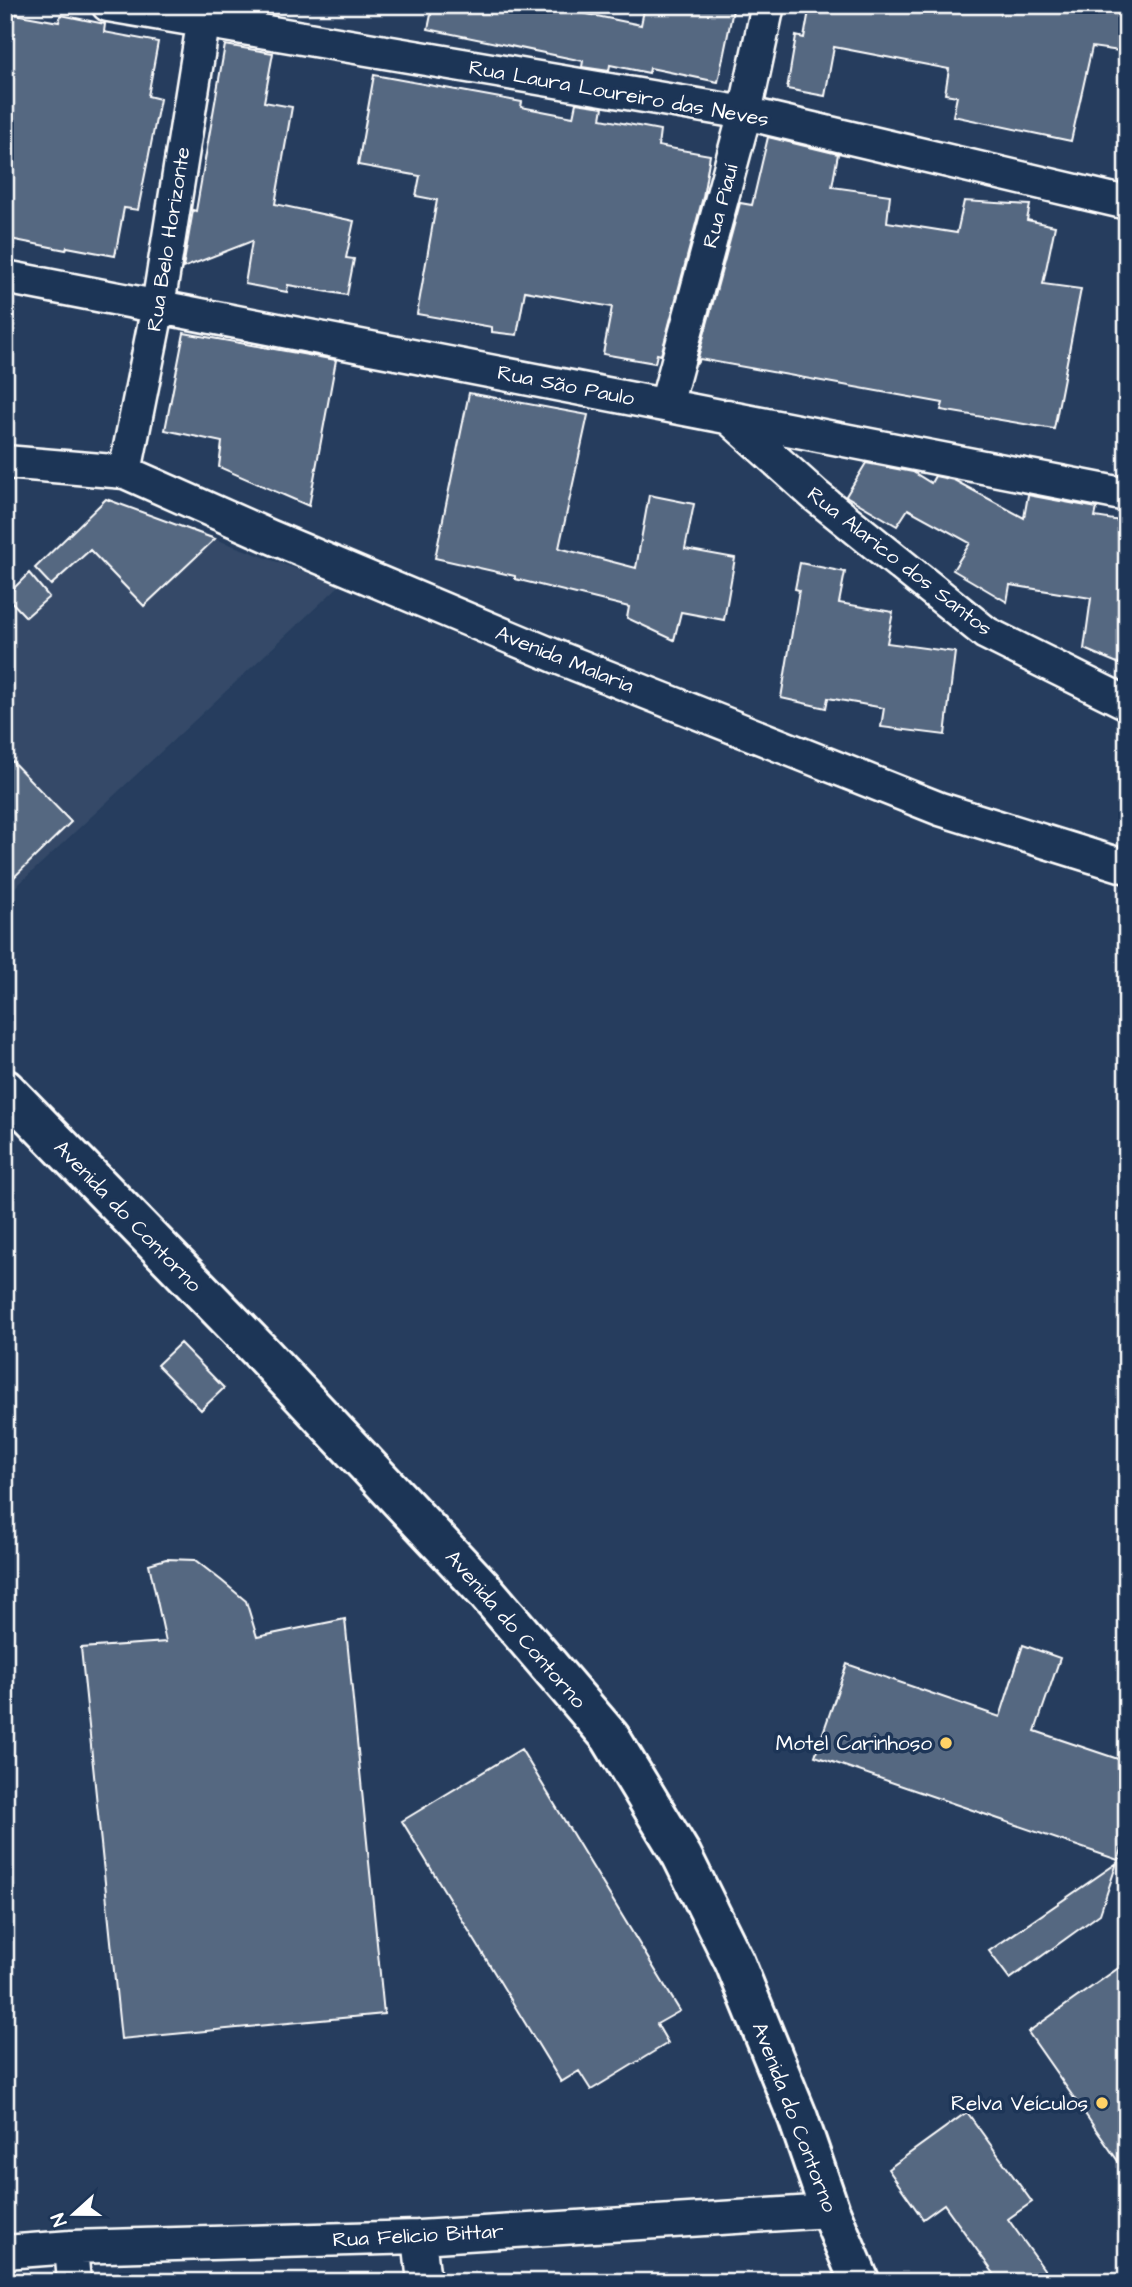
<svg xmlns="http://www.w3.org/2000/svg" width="1132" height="2287" font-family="'Architects Daughter',sans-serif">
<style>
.built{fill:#344a68}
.building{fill:#556781;stroke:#fff;stroke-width:2}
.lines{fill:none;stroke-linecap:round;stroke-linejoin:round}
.minor-casing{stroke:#fff;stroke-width:37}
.secondary-casing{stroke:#fff;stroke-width:44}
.minor{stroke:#1d3557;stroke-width:32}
.secondary{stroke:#1d3557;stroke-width:38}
.poi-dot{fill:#ffd166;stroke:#1d3557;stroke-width:2.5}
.labels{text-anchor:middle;stroke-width:7;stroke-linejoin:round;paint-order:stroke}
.street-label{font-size:21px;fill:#fff;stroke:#1d3557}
.poi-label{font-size:21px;fill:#fff;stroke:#1d3557;text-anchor:end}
</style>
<rect width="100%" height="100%" fill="#263d5e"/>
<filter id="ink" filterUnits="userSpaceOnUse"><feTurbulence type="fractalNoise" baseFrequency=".0143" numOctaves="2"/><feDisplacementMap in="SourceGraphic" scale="14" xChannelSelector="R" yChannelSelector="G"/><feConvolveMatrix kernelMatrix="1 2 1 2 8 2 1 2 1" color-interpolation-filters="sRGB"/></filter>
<g filter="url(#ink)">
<!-- built -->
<path class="built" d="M 106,499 L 340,585 L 5,897 L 5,597 Z"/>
<!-- building -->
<path class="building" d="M 433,5 L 583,5 L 582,13 L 641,25 L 645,5 L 734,5 L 718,82 L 650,68 L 649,73 L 610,65 L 609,71 L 582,67 L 583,61 L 428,29 Z
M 810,5 L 1098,5 L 1127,13 L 1127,52 L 1092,47 L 1071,141 L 953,116 L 957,96 L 945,94 L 949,69 L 834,47 L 825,96 L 787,89 L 796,36 L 804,38 Z
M 9,13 L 59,22 L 61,15 L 105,24 L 104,32 L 158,42 L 148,96 L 160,99 L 138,210 L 124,208 L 115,256 L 67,247 L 66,250 L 5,238 L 5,32 Z
M 225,45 L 273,53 L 264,102 L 292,107 L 275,204 L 354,221 L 346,258 L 354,259 L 347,295 L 288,285 L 287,292 L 245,284 L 252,241 L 183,268 L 193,210 L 196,211 Z
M 374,75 L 522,102 L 521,107 L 573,117 L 576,103 L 603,107 L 601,119 L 660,130 L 658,146 L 710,155 L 703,197 L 661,355 L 657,354 L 655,363 L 603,354 L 612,307 L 525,291 L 517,335 L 492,332 L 492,327 L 417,314 L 437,200 L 416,196 L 420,176 L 358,165 Z
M 768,137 L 838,154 L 832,187 L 890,195 L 887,222 L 957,233 L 964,201 L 1030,205 L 1027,220 L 1055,226 L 1043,284 L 1081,289 L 1054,429 L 941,410 L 943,403 L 700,359 L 696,365 L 740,203 L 752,205 Z
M 184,333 L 336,360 L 309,506 L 219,467 L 222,442 L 165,430 Z
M 469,393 L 588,415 L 559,548 L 636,568 L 649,495 L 694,504 L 685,549 L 735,558 L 724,620 L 681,612 L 674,640 L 627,618 L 629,607 L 515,579 L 515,576 L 435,558 Z
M 866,463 L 913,472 L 931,483 L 935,476 L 954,480 L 1024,518 L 1028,495 L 1097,508 L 1095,517 L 1127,522 L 1127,667 L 1084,649 L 1091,598 L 1010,585 L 1007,602 L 953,570 L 970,543 L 908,509 L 897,526 L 846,496 Z
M 106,499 L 215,539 L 144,606 L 90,550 L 51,585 L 35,568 Z
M 800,563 L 845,572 L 839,603 L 893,612 L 887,643 L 955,652 L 945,735 L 881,727 L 884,708 L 828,698 L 826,708 L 781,698 L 799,590 L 795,589 Z
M 29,573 L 49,597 L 26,617 L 6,596 Z
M 5,754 L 71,822 L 5,886 Z
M 180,1343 L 224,1388 L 201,1410 L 157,1365 Z
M 166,1559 L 195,1560 L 222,1581 L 246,1601 L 257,1637 L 345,1619 L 384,2014 L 121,2039 L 81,1648 L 166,1642 L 149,1564 Z
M 1023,1645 L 1060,1658 L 1035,1731 L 1127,1762 L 1127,1834 L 1118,1860 L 815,1756 L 847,1664 L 1000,1717 Z
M 521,1749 L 680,2011 L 657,2024 L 668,2043 L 591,2090 L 579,2071 L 561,2082 L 402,1821 Z
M 1117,1863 L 1100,1914 L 1010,1979 L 989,1951 Z
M 1127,1962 L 1127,2174 L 1028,2032 Z
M 967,2112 L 1032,2202 L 1008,2219 L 1053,2282 L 1000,2282 L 944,2204 L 923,2219 L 888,2169 Z"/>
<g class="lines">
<!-- minor casing -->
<g class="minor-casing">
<path id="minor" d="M 108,5 L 745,113 L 1127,203
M 5,277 L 1127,495
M 666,405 L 745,113 L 768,5
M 727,416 L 816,496 L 986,633 L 1127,703
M 5,462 L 125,472 L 269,536 L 562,659 L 940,809 L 1127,867
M 125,472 L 158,306 L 206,5
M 419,2237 L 424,2282
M 71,2247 L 74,2282
M 5,2252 L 71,2247 L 419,2237 L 830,2211"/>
</g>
<!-- secondary casing -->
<g class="secondary-casing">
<path id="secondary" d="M 5,1089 L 258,1349 L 487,1593 L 610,1737 L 682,1856 L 735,1963 L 798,2118 L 830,2211 L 860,2282"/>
</g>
<!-- minor -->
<use href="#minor" class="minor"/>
<!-- secondary -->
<use href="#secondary" class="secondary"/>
</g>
</g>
<!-- markers -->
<g class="poi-dot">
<circle cx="946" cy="1743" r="7"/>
<circle cx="1102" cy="2103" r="7"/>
</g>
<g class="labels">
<!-- street labels -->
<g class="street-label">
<text transform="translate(619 93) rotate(10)" y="7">Rua Laura Loureiro das Neves</text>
<text transform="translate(720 206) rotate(-75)" y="7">Rua Piauí</text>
<text transform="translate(168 239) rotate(-81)" y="7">Rua Belo Horizonte</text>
<text transform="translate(566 385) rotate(11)" y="7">Rua São Paulo</text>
<text transform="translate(900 561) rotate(38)" y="7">Rua Alarico dos Santos</text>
<text transform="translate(565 659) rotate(22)" y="7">Avenida Malaria</text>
<text transform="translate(128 1216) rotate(46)" y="7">Avenida do Contorno</text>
<text transform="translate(516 1629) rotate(49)" y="7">Avenida do Contorno</text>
<text transform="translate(795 2117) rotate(69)" y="7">Avenida do Contorno</text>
<text transform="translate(418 2235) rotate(-3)" y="7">Rua Felicio Bittar</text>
</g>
<!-- poi labels -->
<g class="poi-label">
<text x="932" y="1750">Motel Carinhoso</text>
<text x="1088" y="2110">Relva Veículos</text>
</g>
</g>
<!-- margin -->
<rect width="1132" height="2287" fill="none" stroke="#1d3557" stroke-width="28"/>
<rect x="14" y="14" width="1104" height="2259" fill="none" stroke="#fff" stroke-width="2.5" filter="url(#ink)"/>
<!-- north arrow -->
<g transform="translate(74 2214) rotate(249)" stroke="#1d3557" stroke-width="5" paint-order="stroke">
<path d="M0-5L12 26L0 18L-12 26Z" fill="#ffffff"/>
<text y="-10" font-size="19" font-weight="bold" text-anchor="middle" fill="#ffffff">N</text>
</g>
</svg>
